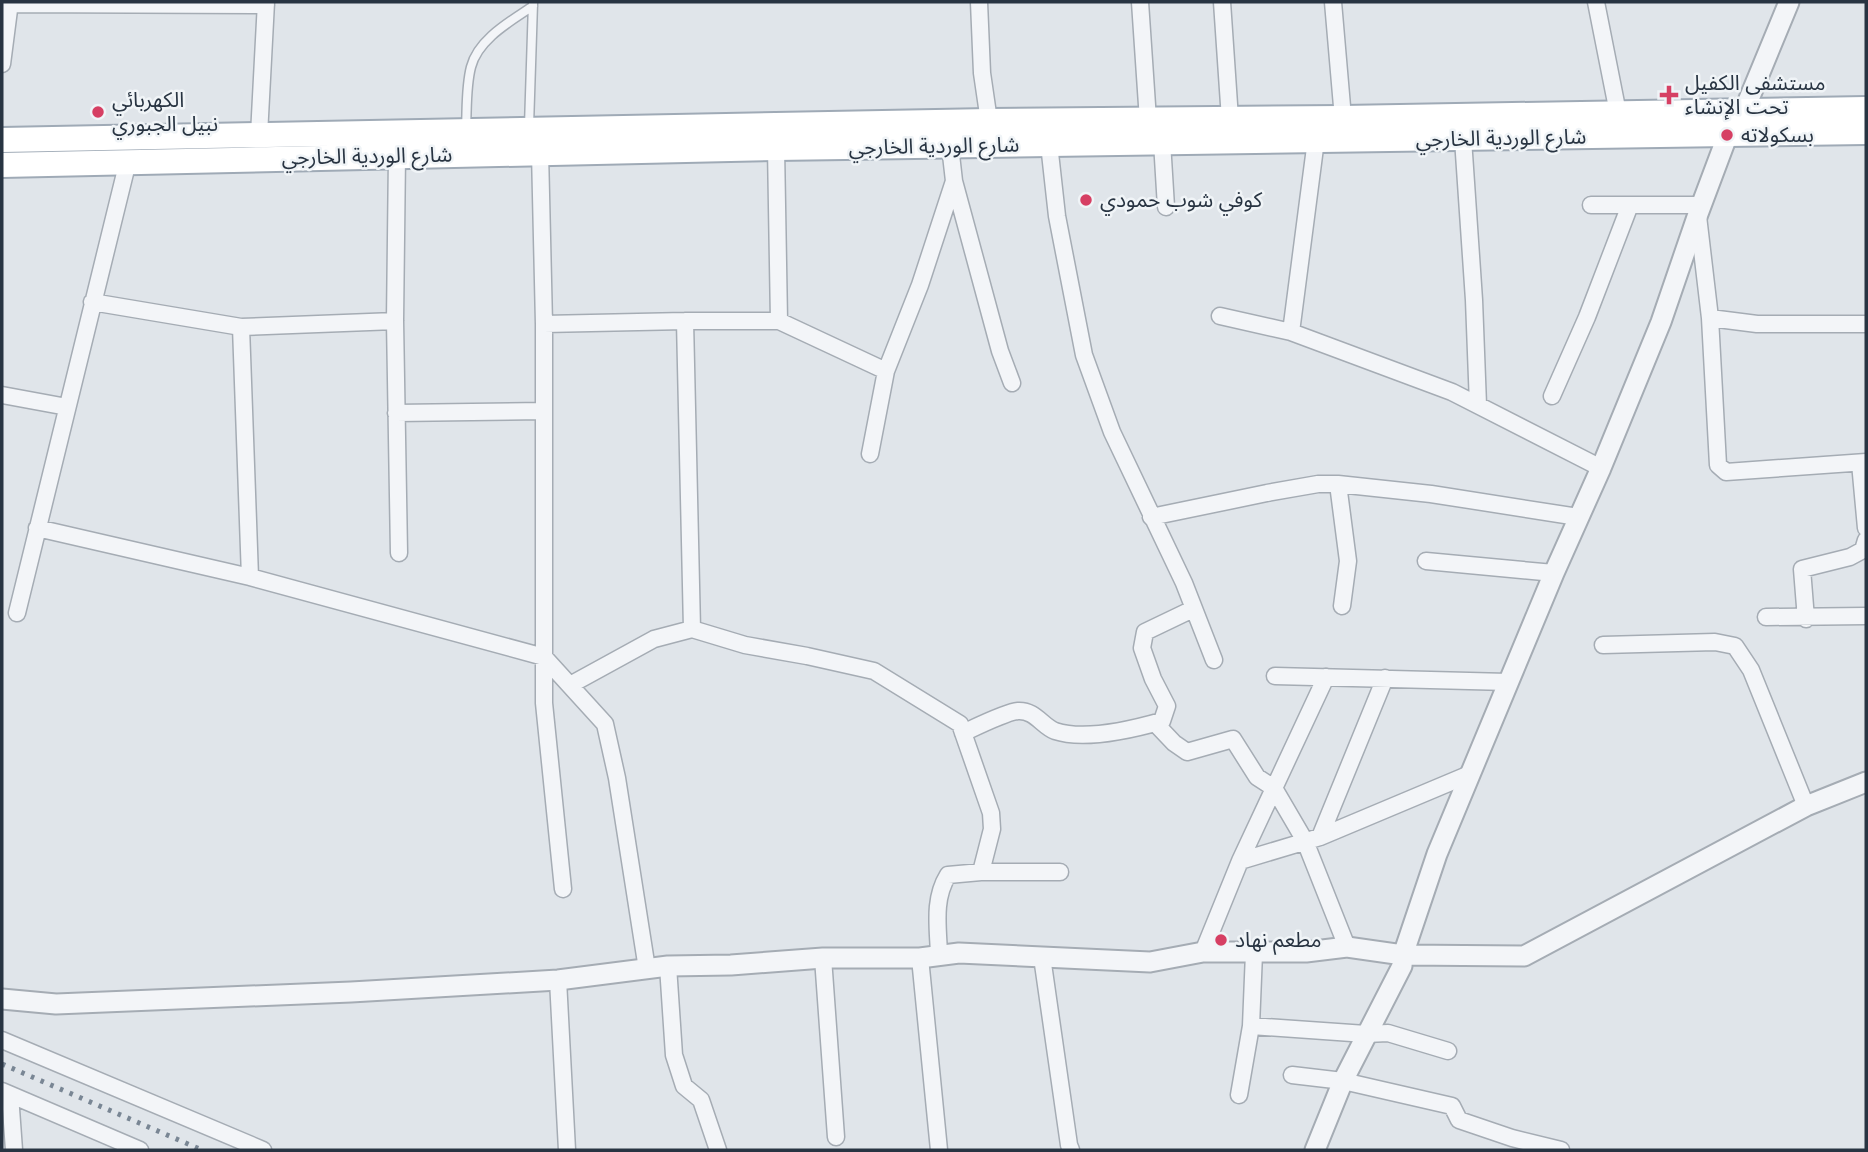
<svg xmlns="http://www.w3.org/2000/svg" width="1868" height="1152" font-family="Montserrat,'Noto Sans Arabic',sans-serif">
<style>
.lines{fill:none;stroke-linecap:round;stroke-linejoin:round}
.service-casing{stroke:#a5acb4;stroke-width:11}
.minor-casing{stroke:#a5acb4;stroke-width:19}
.tertiary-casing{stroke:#a5acb4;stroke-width:23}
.primary-casing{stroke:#9faab6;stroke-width:28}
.service{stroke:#f3f5f8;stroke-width:8}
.minor{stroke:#f3f5f8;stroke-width:16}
.tertiary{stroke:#f3f5f8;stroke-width:19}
.primary{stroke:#fff;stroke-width:24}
.rail{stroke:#798694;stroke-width:5;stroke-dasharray:3.5 7;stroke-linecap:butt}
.poi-dot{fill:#d63f63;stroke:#f0f4f7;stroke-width:2.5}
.labels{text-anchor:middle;stroke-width:5;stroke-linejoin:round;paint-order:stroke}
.poi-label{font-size:21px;fill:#283442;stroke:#f0f4f7;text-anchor:start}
.street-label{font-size:21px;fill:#283442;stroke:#f0f4f7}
</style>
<rect width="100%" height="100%" fill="#e0e5ea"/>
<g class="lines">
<!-- service casing -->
<g class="service-casing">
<path id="service" d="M 529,126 L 533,3
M 466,128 C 467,108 466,86 471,67 C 478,39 511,21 533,6"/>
</g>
<!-- minor casing -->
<g class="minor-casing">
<path id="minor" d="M 979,2 L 982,73 L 989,121
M 1140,2 L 1148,120
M 1222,2 L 1230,119
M 1333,2 L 1343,118
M 1596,2 L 1618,113
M 10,4 L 266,5
M 2,64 L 10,2
M 259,135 L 266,2
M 1463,139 L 1474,300 L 1478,405
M 1162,142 L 1166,207
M 1049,144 L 1057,216 L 1084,355 L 1112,432 L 1184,583 L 1214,660
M 950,146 L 954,181 L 1000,351 L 1012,383
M 776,148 L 779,321
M 540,152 L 544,324 L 544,703 L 563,889
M 397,155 L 395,321 L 399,553
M 1591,205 L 1701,205
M 1698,216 L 1710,318 L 1718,465 L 1726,472 L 1866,462
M 92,302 L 241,327 L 395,321
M 1220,316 L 1291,332 L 1452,392 L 1601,468
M 1710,318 L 1757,324 L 1866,324
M 685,321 L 692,629
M 544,324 L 685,321 L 779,321 L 886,371
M 241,327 L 250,577
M 1291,332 L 1316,140
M 2,395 L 67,407
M 1552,396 L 1587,317 L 1630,205
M 396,413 L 543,411
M 870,454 L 886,371 L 920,285 L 954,181
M 1860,463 L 1866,528
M 1338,484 L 1348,561 L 1342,606
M 1151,517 L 1267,493 L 1318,484 L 1338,484 L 1431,494 L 1578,517
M 37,528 L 250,577 L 544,657 L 605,724 L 617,778 L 647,969
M 1426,561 L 1554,573
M 17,613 L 128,161
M 1766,617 L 1866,616
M 1806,619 L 1802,569 L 1850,557 L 1863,550 L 1866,540
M 1603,645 L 1715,642 L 1735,646 L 1751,670 L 1806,806
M 1275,676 L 1508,682
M 570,685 L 654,639 L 692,629 L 745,645 L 807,656 L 874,671 L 960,724 L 991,813 L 992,829 L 981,872
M 1155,723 L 1174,743 L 1187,752 L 1233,739 L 1257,777 L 1274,788 L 1305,841 L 1347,947
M 963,733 C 976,727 1006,712 1018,711 C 1035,710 1042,726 1055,731 C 1085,741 1134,729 1162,721 L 1167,706 L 1153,679 L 1142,648 L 1145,632 L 1193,609
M 1320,837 L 1385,678
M 1240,861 L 1320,837 L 1470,774
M 1203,952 L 1240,861 L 1326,677
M 939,954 C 938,927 933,899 948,875 L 981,872 L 1060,872
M 1042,957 L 1069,1145 L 1071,1150
M 823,958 L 836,1137
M 920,958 L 939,1150
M 668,966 L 674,1055 L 684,1086 L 701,1100 L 718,1150
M 558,980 L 567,1150
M 1251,1026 L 1366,1034 L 1388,1033 L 1448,1051
M 2,1040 L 263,1150
M 1292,1075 L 1343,1081 L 1452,1106 L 1459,1120 L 1512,1138 L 1561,1150
M 2,1091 L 140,1150
M 10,1095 L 14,1150
M 1239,1095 L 1251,1026 L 1254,953"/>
</g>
<!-- tertiary casing -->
<g class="tertiary-casing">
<path id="tertiary" d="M 1744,111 L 1789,2
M 2,999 L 56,1004 L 351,992 L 558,980 L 668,966 L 731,965 L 823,958 L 920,958 L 959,953 L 1150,962 L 1203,952 L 1306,952 L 1347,947 L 1403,955 L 1524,956 L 1806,806 L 1866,782
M 1315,1150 L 1343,1081 L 1402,966 L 1403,955 L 1437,854 L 1554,573 L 1601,468 L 1661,322 L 1698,214 L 1728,134"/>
</g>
<!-- primary casing -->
<g class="primary-casing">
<path id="primary" d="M 2,140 L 989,121 L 1343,118 L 1866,109
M 2,165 L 776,148 L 1866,132"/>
</g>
<!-- service -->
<use href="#service" class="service"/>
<!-- minor -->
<use href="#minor" class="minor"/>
<!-- tertiary -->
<use href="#tertiary" class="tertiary"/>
<!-- primary -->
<use href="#primary" class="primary"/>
<!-- rail -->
<path class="rail" d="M 2,1064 L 202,1150"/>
</g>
<!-- markers -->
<g class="poi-dot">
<path d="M1665.5 84.5h7v7h7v7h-7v7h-7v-7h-7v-7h7z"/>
<circle cx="98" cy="112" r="7"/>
<circle cx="1727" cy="135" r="7"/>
<circle cx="1086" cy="200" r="7"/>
<circle cx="1221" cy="940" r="7"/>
</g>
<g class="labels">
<!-- poi labels -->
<g class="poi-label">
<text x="1685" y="90">مستشفى الكفيل<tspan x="1685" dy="24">تحت الإنشاء</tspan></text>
<text x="112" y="107">الكهربائي<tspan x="112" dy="24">نبيل الجبوري</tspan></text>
<text x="1741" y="142">بسكولاته</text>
<text x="1100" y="207">كوفي شوب حمودي</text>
<text x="1235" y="947">مطعم نهاد</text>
</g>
<!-- street labels -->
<g class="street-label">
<text transform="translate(1501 138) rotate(-1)" y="7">شارع الوردية الخارجي</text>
<text transform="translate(934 146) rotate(-1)" y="7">شارع الوردية الخارجي</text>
<text transform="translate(367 156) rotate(-1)" y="7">شارع الوردية الخارجي</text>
</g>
</g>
<!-- border -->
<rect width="1868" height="1152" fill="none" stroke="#283442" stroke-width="7"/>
</svg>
